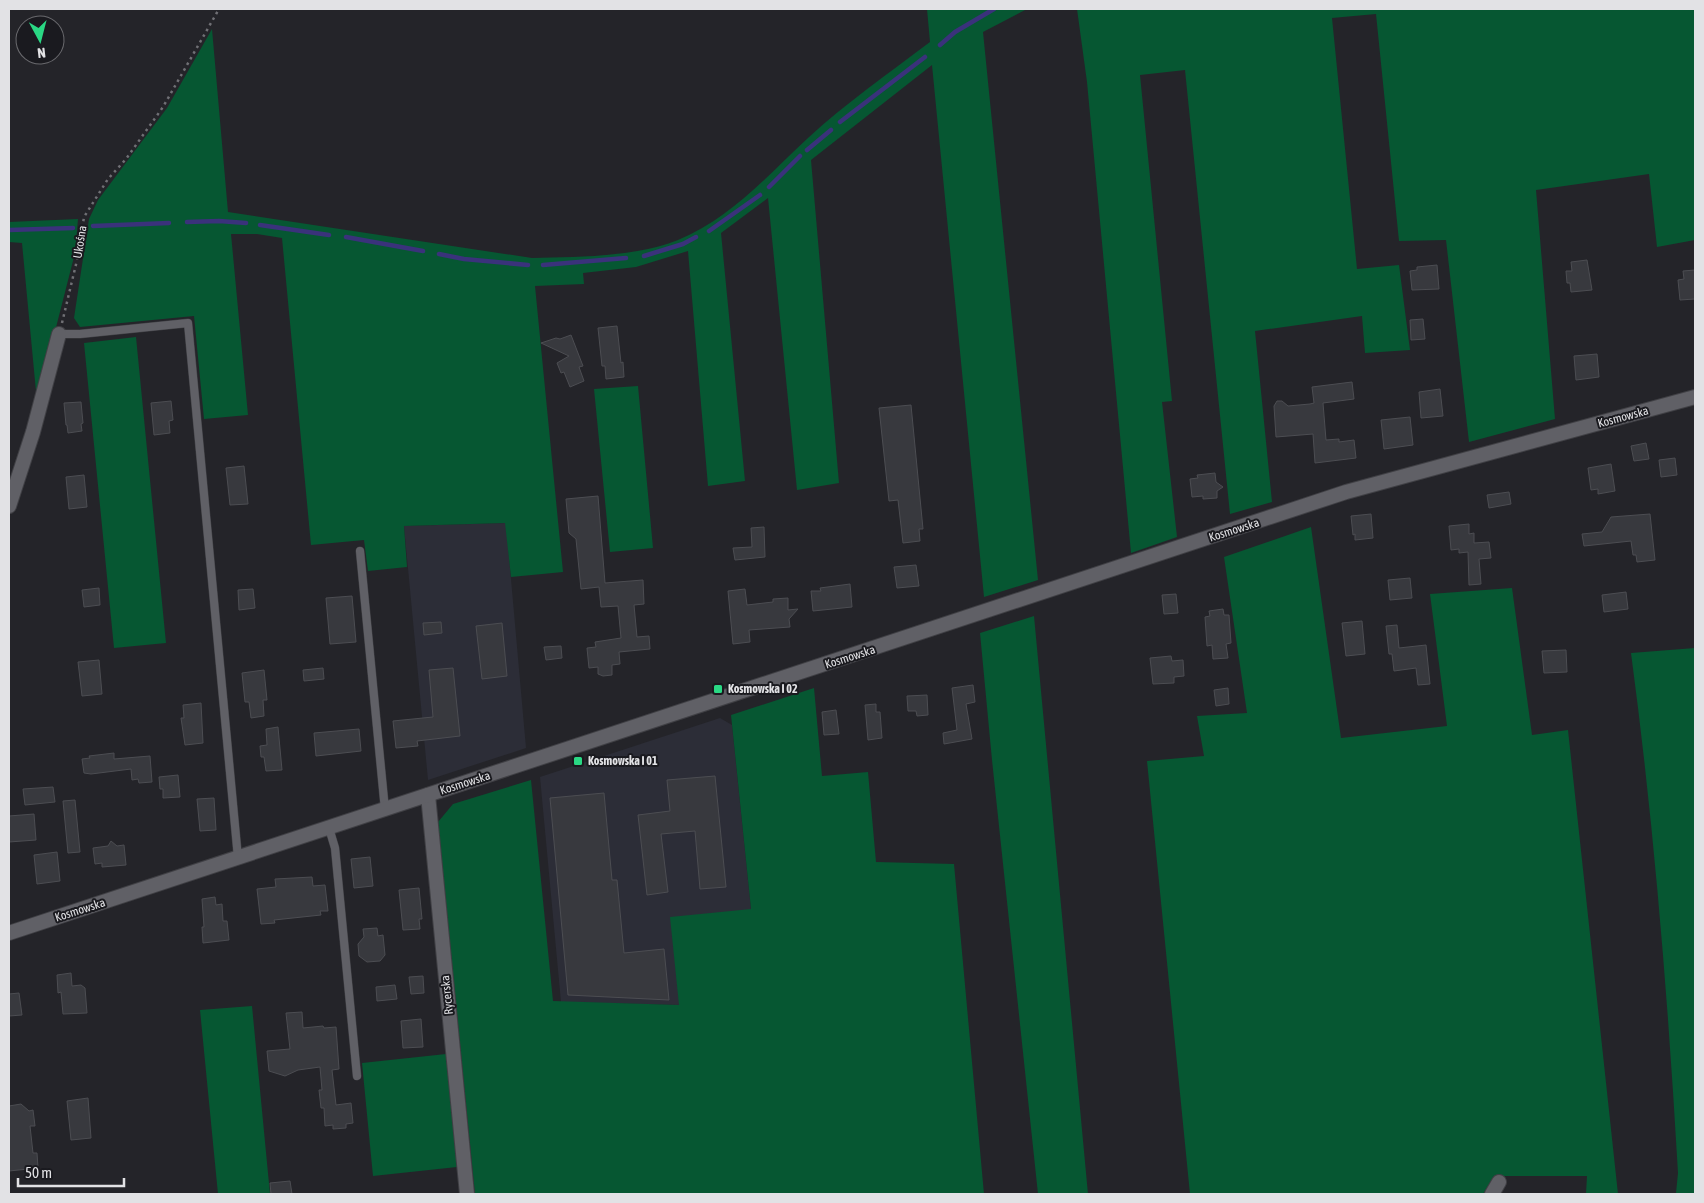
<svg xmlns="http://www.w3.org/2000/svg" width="1704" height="1203" font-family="'Asap Condensed',sans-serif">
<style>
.built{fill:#2c2d37}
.green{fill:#065732}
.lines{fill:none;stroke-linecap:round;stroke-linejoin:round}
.stream{stroke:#3a327b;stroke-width:4.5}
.building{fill:#38393e;stroke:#4c4d52}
.service-casing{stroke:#404045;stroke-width:9}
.minor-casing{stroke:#404045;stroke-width:16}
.tertiary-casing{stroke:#404045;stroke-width:16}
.path{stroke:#707075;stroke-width:2.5;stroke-dasharray:2.5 4;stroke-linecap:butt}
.service{stroke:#606066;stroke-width:8}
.minor{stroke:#606066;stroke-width:14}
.tertiary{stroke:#606066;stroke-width:14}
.poi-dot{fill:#2ad884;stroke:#1a1a1f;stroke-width:2}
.labels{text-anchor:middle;stroke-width:4;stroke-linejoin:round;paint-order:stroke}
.street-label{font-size:12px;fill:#e2e2e5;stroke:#1a1a1f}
.poi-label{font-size:12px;font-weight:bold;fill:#e2e2e5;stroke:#1a1a1f;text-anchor:start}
</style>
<rect width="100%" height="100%" fill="#242429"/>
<!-- built -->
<path class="built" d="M 506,523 L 526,748 L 428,780 L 404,526 Z
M 720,718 L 732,725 L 751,909 L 679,1005 L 561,1002 L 540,777 Z"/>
<!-- green -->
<path class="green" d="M 927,9 L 1027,9 L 983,32 L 1038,580 L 984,597 L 932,65 L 811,160 L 839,483 L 797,490 L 768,198 L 721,233 L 745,481 L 708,486 L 688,251 L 636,267 L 583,273 L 584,284 L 535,286 L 563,572 L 511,577 L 505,523 L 404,526 L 407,567 L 368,571 L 364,540 L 311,545 L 282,238 L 257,234 L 231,234 L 248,415 L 204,419 L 194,316 L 80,327 L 74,318 L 89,219 L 98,200 L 167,108 L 212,29 L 228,212 L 532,258 C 577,257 636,257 678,240 C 730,219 768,175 808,138 C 846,103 889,73 930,42 Z
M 1077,9 L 1695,9 L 1695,240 L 1657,247 L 1649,174 L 1536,190 L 1555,419 L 1469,442 L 1446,240 L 1399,241 L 1376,14 L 1332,18 L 1357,269 L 1399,265 L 1410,350 L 1365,353 L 1362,316 L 1255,331 L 1272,502 L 1230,514 L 1185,70 L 1140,75 L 1172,401 L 1162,402 L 1177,537 L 1131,553 L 1087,82 Z
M 78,219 L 75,253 L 37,402 L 22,243 L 9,242 L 9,222 Z
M 136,337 L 166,643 L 114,648 L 84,343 Z
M 638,386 L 653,548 L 610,552 L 594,389 Z
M 1311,527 L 1341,738 L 1447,726 L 1430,594 L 1512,588 L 1532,735 L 1568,730 L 1618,1194 L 1586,1194 L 1587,1176 L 1494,1176 L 1483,1194 L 1190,1194 L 1147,761 L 1204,756 L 1197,716 L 1247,713 L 1224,557 Z
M 1034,616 L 1088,1194 L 1038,1194 L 992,760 L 980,633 Z
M 1695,648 L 1695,1194 L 1676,1193 L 1678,1173 C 1668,999 1654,825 1631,653 Z
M 814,688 L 822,776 L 868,772 L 876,862 L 954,864 L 984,1194 L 475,1194 L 438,822 L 453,804 L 531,780 L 553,1001 L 679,1005 L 670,917 L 751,909 L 731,715 Z
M 252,1006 L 270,1194 L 218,1194 L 200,1010 Z
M 446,1054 L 457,1167 L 373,1176 L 362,1063 Z"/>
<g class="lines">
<!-- stream -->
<path class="stream" d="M 940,45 L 955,32 L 994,9
M 840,122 L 925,57
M 807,150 L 831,130
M 769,187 L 800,156
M 187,222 L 219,221 L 246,223
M 260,225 L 329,235
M 93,226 L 169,223
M 9,230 L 73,228
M 709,231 L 760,195
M 346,237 L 423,251
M 439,254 L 464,259 L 528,265
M 644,256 L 683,244 L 696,237
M 543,265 L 626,258"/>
</g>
<!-- building -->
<path class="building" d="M 1587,260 L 1592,290 L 1571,292 L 1570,283 L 1567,283 L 1566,271 L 1572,271 L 1571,262 Z
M 1437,265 L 1439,289 L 1412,290 L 1410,271 L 1417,270 L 1417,267 Z
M 1695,270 L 1695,299 L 1680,300 L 1678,280 L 1684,279 L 1683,271 Z
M 1423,319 L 1425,339 L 1411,340 L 1410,320 Z
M 617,326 L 621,363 L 623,362 L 624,377 L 606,379 L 605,366 L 602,366 L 598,328 Z
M 571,335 L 583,366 L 579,367 L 584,381 L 570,387 L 564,372 L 561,373 L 557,363 L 569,356 L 541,343 L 556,338 L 560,339 Z
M 1597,354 L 1599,377 L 1576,380 L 1574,356 Z
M 1352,382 L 1354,399 L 1323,403 L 1326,440 L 1339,439 L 1339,442 L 1354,440 L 1356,458 L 1315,463 L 1313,434 L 1276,437 L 1274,406 L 1277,401 L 1282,401 L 1288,406 L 1310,404 L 1314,403 L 1312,387 Z
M 1440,389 L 1443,416 L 1421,418 L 1419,392 Z
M 171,401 L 173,420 L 169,421 L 170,433 L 154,435 L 151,403 Z
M 81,402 L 83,423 L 81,424 L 82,431 L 68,433 L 67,425 L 66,425 L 64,403 Z
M 911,405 L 923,529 L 919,529 L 920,541 L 903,543 L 898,500 L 889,501 L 879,408 Z
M 1410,417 L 1413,445 L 1384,449 L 1381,420 Z
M 1646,443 L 1649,459 L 1634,461 L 1631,446 Z
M 1675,458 L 1677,475 L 1661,477 L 1659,460 Z
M 1611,464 L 1615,491 L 1598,494 L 1598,489 L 1591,490 L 1588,468 Z
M 244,466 L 248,504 L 230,505 L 226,468 Z
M 1215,473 L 1216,482 L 1223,487 L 1217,491 L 1217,498 L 1203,499 L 1203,496 L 1192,497 L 1190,479 L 1198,478 L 1197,475 Z
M 84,475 L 87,507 L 69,509 L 66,477 Z
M 1509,492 L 1511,504 L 1489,508 L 1487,495 Z
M 598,496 L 605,583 L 643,580 L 644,604 L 634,605 L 637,637 L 649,636 L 650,649 L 619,652 L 620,664 L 612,665 L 612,675 L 603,676 L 598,674 L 598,667 L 589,668 L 587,648 L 596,647 L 595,642 L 621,638 L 618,606 L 601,607 L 599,587 L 581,589 L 576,539 L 569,533 L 566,499 Z
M 1371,514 L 1373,538 L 1355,540 L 1355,534 L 1353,535 L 1351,516 Z
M 1650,514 L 1655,560 L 1637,562 L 1636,555 L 1633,555 L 1631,541 L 1584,546 L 1582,534 L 1602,532 L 1611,517 Z
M 1469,524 L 1469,534 L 1474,533 L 1474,543 L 1489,542 L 1491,558 L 1479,559 L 1481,584 L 1469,585 L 1468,552 L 1459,553 L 1459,549 L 1451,550 L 1449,526 Z
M 764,527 L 765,557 L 735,560 L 733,548 L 752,547 L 751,528 Z
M 916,565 L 919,586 L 897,588 L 894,567 Z
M 1410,578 L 1412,598 L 1390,600 L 1388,580 Z
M 850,584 L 852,607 L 813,611 L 811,591 L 821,591 L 820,588 Z
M 99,588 L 100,605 L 84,607 L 82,590 Z
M 253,589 L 255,608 L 239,610 L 238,590 Z
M 745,589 L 747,605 L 773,602 L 773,599 L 788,598 L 788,610 L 798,609 L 789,619 L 790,627 L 749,630 L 750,642 L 733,644 L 728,591 Z
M 1626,592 L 1628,609 L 1604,612 L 1602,595 Z
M 1176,594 L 1178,613 L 1164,614 L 1162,595 Z
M 352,596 L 356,642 L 330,644 L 326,598 Z
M 1223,609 L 1224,615 L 1229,615 L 1231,643 L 1226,644 L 1228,658 L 1213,659 L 1212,645 L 1207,646 L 1205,617 L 1210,616 L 1209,611 Z
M 1362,621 L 1365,654 L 1346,656 L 1342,623 Z
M 441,622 L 442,633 L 424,635 L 423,623 Z
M 502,623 L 507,676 L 482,679 L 476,626 Z
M 1397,625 L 1399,648 L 1426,645 L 1430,684 L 1418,685 L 1416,668 L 1394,671 L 1392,654 L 1389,654 L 1386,626 Z
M 561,646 L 562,658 L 546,660 L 544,647 Z
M 1566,650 L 1567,672 L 1544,673 L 1542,651 Z
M 1171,656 L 1172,661 L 1183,660 L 1184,676 L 1174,677 L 1174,683 L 1153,684 L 1150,658 Z
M 99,660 L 102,694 L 82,696 L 78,662 Z
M 323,668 L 324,679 L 304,681 L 303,670 Z
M 453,668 L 460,736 L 417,741 L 418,746 L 396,748 L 393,721 L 433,717 L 429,670 Z
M 264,670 L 267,700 L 263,700 L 264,716 L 251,718 L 249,702 L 245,702 L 242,673 Z
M 973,685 L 975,702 L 966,704 L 972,739 L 944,744 L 943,733 L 957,730 L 952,688 Z
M 1228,688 L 1229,704 L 1216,706 L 1214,690 Z
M 927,695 L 928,715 L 917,716 L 916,711 L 908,711 L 907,696 Z
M 201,703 L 203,743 L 185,745 L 181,718 L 184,718 L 183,705 Z
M 876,704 L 876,712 L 880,712 L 882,738 L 868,740 L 865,705 Z
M 836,710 L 839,734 L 824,735 L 822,712 Z
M 278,727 L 282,770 L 266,771 L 264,757 L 261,757 L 260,746 L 267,745 L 266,729 Z
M 359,729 L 361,751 L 316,756 L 314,733 Z
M 114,753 L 114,759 L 150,756 L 152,782 L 139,783 L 138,779 L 132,780 L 131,769 L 91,774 L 84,773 L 82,759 L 90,758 L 89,756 Z
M 178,775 L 180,797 L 163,798 L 163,789 L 160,789 L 159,777 Z
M 715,776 L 726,887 L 700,889 L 695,831 L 661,834 L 668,892 L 647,895 L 638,815 L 670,811 L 667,780 Z
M 53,787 L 55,802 L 25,805 L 23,789 Z
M 604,793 L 612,880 L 617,880 L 624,953 L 664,949 L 669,1000 L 568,995 L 550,798 Z
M 214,798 L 216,830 L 200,831 L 197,799 Z
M 75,800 L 80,852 L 68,853 L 63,801 Z
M 34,814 L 36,840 L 9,842 L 9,816 Z
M 111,841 L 117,846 L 124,845 L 126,865 L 102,867 L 102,863 L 95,864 L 93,848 L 108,846 Z
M 57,852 L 60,881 L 37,884 L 34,855 Z
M 370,857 L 373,886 L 354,888 L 351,859 Z
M 312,877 L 313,886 L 325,885 L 328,911 L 320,911 L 321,915 L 274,920 L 275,923 L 261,924 L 257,889 L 276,887 L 275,879 Z
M 419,888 L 422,919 L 419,919 L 420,929 L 403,930 L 399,890 Z
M 215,897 L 216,905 L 222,904 L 223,921 L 227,921 L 229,940 L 203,943 L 202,927 L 204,927 L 202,899 Z
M 377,928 L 378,936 L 383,935 L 385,955 L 380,961 L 367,962 L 359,956 L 358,944 L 364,937 L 363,929 Z
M 71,973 L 72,986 L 81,985 L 85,988 L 87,1013 L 63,1014 L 61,992 L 58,993 L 57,975 Z
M 423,976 L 424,993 L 411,994 L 409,977 Z
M 395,985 L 397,999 L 377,1001 L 376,987 Z
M 19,993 L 22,1015 L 9,1016 L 9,994 Z
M 302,1012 L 303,1028 L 323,1026 L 324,1028 L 336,1027 L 339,1069 L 332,1070 L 336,1105 L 351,1103 L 353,1123 L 346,1124 L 346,1128 L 333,1129 L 333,1125 L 325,1126 L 324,1108 L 321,1108 L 319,1090 L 322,1090 L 320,1067 L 298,1070 L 285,1076 L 269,1071 L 267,1051 L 290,1049 L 286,1013 Z
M 421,1019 L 423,1047 L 403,1048 L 401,1021 Z
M 88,1098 L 91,1138 L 71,1140 L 67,1101 Z
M 21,1104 L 29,1111 L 33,1110 L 35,1126 L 30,1126 L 33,1153 L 37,1153 L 38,1168 L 9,1171 L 9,1106 Z
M 290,1181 L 292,1194 L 271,1194 L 270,1183 Z"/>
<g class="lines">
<!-- service casing -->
<g class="service-casing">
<path id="service" d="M 59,334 L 80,334 L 188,323 L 238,858
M 360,551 L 385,810
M 329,828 L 335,848 L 357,1076"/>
</g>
<!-- minor casing -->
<g class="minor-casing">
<path id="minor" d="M 9,506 L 33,432 L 59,334
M 428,795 L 467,1194
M 1492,1194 L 1499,1182"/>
</g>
<!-- tertiary casing -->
<g class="tertiary-casing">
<path id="tertiary" d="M 9,933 L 1346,492 L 1695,397"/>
</g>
<!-- path -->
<path class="path" d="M 62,323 L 78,256 L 84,217 L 108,179 L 126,159 L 163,107 L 219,9"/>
<!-- service -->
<use href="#service" class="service"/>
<!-- minor -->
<use href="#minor" class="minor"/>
<!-- tertiary -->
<use href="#tertiary" class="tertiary"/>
</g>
<!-- markers -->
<g class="poi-dot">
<rect x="713" y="684" width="10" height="10" rx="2.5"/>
<rect x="573" y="756" width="10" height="10" rx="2.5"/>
</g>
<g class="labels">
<!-- street labels -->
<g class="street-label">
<text transform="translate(80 242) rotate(-81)" y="4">Ukośna</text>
<text transform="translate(1623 417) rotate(-15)" y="4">Kosmowska</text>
<text transform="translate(1234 530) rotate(-18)" y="4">Kosmowska</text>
<text transform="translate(850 657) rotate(-18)" y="4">Kosmowska</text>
<text transform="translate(465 783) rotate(-18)" y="4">Kosmowska</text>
<text transform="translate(80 910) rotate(-18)" y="4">Kosmowska</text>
<text transform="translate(447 995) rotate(-96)" y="4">Rycerska</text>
</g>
<!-- poi labels -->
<g class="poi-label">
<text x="728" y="693">Kosmowska I 02</text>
<text x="588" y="765">Kosmowska I 01</text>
</g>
</g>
<!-- border -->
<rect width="1704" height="1203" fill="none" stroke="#e2e2e5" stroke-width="20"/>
<!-- north arrow -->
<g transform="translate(40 40) rotate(173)"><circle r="24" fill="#1a1a1f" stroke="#6a6a6e"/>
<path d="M0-4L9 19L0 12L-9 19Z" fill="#2ad884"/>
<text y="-8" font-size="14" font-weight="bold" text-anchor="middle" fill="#e2e2e5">N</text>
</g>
<!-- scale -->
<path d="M18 1178v8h106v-8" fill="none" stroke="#e2e2e5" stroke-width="2.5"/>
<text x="25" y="1178" font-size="15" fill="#e2e2e5" stroke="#1a1a1f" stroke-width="4" paint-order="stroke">50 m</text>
</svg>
